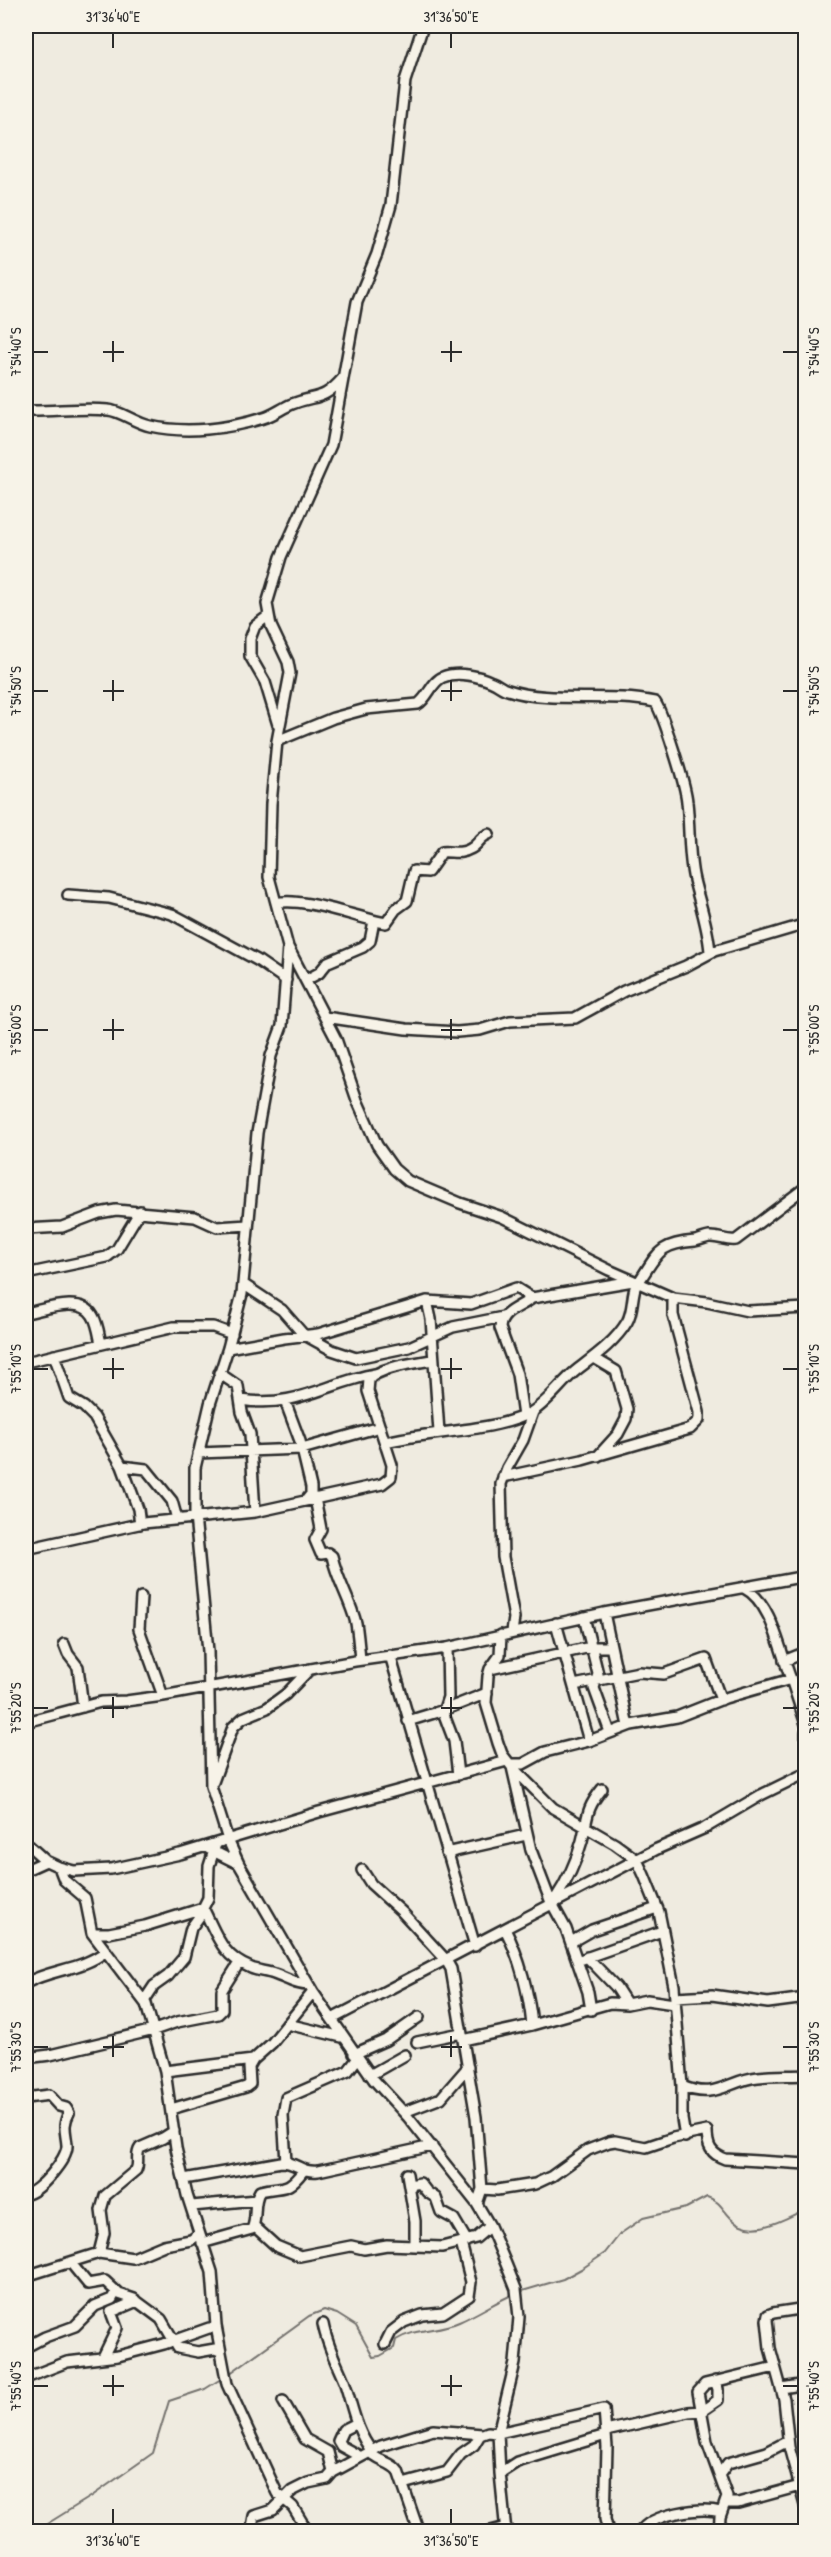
<svg xmlns="http://www.w3.org/2000/svg" width="831" height="2557" font-family="'Patrick Hand',sans-serif">
<style>
.lines{fill:none;stroke-linecap:round;stroke-linejoin:round}
.stream{stroke:#74726e;stroke-width:2}
.minor-casing{stroke:#2b2b2b;stroke-width:14}
.minor{stroke:#f7f3e8;stroke-width:9}
.ticks{fill:none;stroke:#2b2b2b;stroke-width:2}
.neatline{fill:none;stroke:#2b2b2b;stroke-width:2}
.ticks-label{font-size:15px;text-anchor:middle;fill:#2b2b2b}
</style>
<rect width="100%" height="100%" fill="#efebe0"/>
<filter id="ink" filterUnits="userSpaceOnUse"><feTurbulence type="fractalNoise" baseFrequency=".0167" numOctaves="2"/><feDisplacementMap in="SourceGraphic" scale="12" xChannelSelector="R" yChannelSelector="G"/><feConvolveMatrix kernelMatrix="1 2 1 2 8 2 1 2 1" color-interpolation-filters="sRGB"/></filter>
<g filter="url(#ink)">
<g class="lines">
<!-- stream -->
<path class="stream" d="M 519,2292 L 563,2279 L 583,2268 L 605,2253 L 620,2234 L 643,2218 L 686,2208 L 707,2197 C 720,2201 722,2209 731,2218 C 752,2240 784,2219 806,2209
M 229,2374 L 309,2316 L 324,2310 L 337,2314 L 356,2326 L 373,2357 L 380,2356 L 394,2348 L 396,2340 C 415,2328 439,2331 459,2322 C 478,2314 495,2302 514,2294
M 34,2532 L 92,2496 L 153,2453 L 169,2401 L 205,2389 L 224,2377"/>
<!-- minor casing -->
<g class="minor-casing">
<path id="minor" d="M 423,26 L 405,81 L 391,205 L 377,254 L 357,302 L 331,445 L 281,557 L 267,604 L 271,626 L 288,662 L 290,673 L 277,741 L 271,804 L 269,877 L 288,947 L 336,1039 L 357,1100 L 377,1145 L 394,1169 L 408,1181 L 460,1203 L 502,1217 L 609,1270 L 673,1298 L 707,1302 L 748,1311 L 806,1308
M 26,411 C 53,412 81,407 108,410 C 121,411 135,423 150,426 C 186,434 228,429 263,418 C 274,415 282,408 292,404 C 317,394 322,402 343,378
M 268,616 L 255,626 L 250,639 L 250,656 L 265,682 L 278,725
M 277,741 L 333,718 L 366,709 L 418,704 C 428,698 432,681 443,677 C 457,671 479,676 492,682 C 498,684 502,689 508,690 C 550,704 609,692 655,702 C 663,713 686,786 687,802 C 690,828 688,855 694,880 C 700,905 708,926 710,952
M 68,895 L 109,898 L 172,914 L 257,960 L 286,980
M 276,903 C 302,896 357,918 386,923 L 396,909 L 407,901 L 414,871 L 428,872 L 442,852 C 451,851 460,855 470,849 C 479,845 479,837 489,834
M 288,947 L 282,1026 L 271,1056 L 257,1133 L 242,1294 L 228,1348 L 210,1404 L 195,1468 L 195,1516 L 208,1651 L 211,1786 L 228,1840 L 239,1864 L 313,1992 L 374,2080 L 408,2117 L 477,2204 L 490,2226 L 506,2264 L 516,2289 L 519,2317 L 515,2363 L 498,2433 L 500,2473 L 506,2532
M 306,980 L 319,973 L 328,962 L 363,947 L 370,941 L 374,921
M 325,1017 L 406,1029 L 457,1032 L 480,1030 L 510,1021 L 575,1018 L 624,991 L 686,966 L 714,951 L 806,924
M 26,1229 L 62,1227 L 99,1213 L 116,1210 L 195,1217 L 217,1227 L 248,1225
M 26,1274 L 107,1257 L 117,1249 L 140,1211
M 638,1283 C 658,1254 657,1244 695,1241 C 700,1240 704,1238 709,1237 C 719,1236 727,1242 736,1240 L 806,1187
M 243,1284 L 282,1310 L 303,1334 L 332,1350 L 356,1358 L 409,1347 L 453,1327 L 503,1317
M 427,1301 L 431,1319 L 439,1432
M 26,1313 C 43,1310 82,1295 93,1316 C 98,1324 99,1335 101,1344
M 228,1348 L 284,1338 L 318,1334 L 427,1301 L 471,1304 L 516,1288 L 532,1298 L 633,1281
M 54,1355 L 69,1398 L 84,1407 L 94,1417 L 122,1466 L 146,1469 L 172,1501 L 177,1519
M 594,1358 L 616,1371 L 627,1409 L 626,1419 L 618,1434 L 598,1456
M 26,1362 L 174,1327 L 213,1327 L 232,1334
M 219,1373 L 238,1386 L 242,1412 L 250,1434 L 255,1512
M 241,1400 C 295,1409 326,1383 375,1374
M 285,1401 L 300,1441 L 311,1487 L 311,1494 L 307,1499
M 523,1416 L 517,1374 L 500,1328 C 501,1311 520,1308 532,1298
M 386,1442 C 427,1431 495,1432 530,1413 C 548,1403 561,1382 578,1369 C 595,1356 615,1342 627,1322 C 634,1310 631,1295 637,1282
M 198,1453 L 302,1449 L 380,1427
M 122,1466 L 138,1509 L 140,1524
M 503,1477 L 582,1460 L 690,1429 L 699,1420 L 699,1412 L 673,1315 L 673,1298
M 315,1498 L 321,1529 L 315,1540 L 321,1554 L 328,1553 L 332,1556 C 337,1580 350,1599 356,1623 C 358,1635 359,1648 360,1660
M 26,1549 L 143,1523 L 255,1512 L 382,1484 L 391,1477 L 392,1465 L 368,1391 L 369,1380 C 378,1367 416,1363 432,1360
M 141,1597 L 139,1629 L 163,1696
M 604,1613 L 628,1726
M 584,1617 L 598,1674 L 594,1688 L 610,1732
M 556,1623 L 589,1741
M 512,1632 L 514,1618 L 503,1557 L 501,1484 L 507,1468 L 523,1440 L 533,1412
M 501,1635 L 500,1655 L 490,1669 L 488,1676 L 486,1703 L 498,1743 L 502,1754 L 512,1767 L 531,1850 L 550,1900 L 566,1929 L 588,1992 L 591,2010
M 64,1644 L 68,1654 L 78,1667 L 83,1707
M 447,1648 L 448,1697 L 443,1712 L 454,1741 L 458,1775
M 390,1655 L 475,1946
M 784,1661 L 806,1652
M 490,1669 L 591,1647 L 610,1647
M 791,1679 L 806,1724
M 574,1685 L 639,1672 L 664,1674 L 706,1659 L 721,1700
M 408,1721 L 444,1710 L 487,1693
M 26,1722 L 101,1702 L 126,1701 L 163,1696 L 355,1661 L 447,1648 L 604,1613 L 806,1576
M 806,1732 L 806,1740
M 511,1764 L 523,1764 L 545,1752 L 589,1741 L 631,1725 L 677,1717 L 725,1698 L 791,1679 C 780,1652 772,1602 744,1588
M 512,1767 L 553,1808 L 615,1844 L 637,1860 L 644,1875 L 659,1912 L 674,1986 L 682,2086 L 682,2119 L 685,2137
M 213,1782 L 233,1727 L 243,1718 L 267,1708 L 286,1694 L 310,1669
M 26,1843 L 46,1861 L 59,1867 L 74,1871 L 111,1869 L 180,1854 L 319,1812 L 507,1761
M 209,1849 L 239,1864
M 446,1853 L 526,1835
M 59,1867 L 64,1880 L 85,1898 L 92,1933 L 146,2004 L 165,2071 L 176,2148 L 187,2195 L 212,2272 L 216,2326 L 227,2384 L 277,2493 L 293,2507 L 308,2532
M 26,1870 L 46,1861
M 362,1870 L 371,1884 L 402,1912 L 446,1960 L 451,1969 L 476,2117 L 482,2189 L 477,2204
M 554,1901 C 566,1883 576,1863 582,1841 C 588,1818 585,1810 602,1789
M 203,1908 C 217,1935 221,1956 251,1968 C 258,1971 266,1971 274,1974 C 286,1978 295,1985 309,1985
M 505,1929 C 520,1958 529,1994 532,2025
M 92,1933 L 109,1933 L 145,1926 L 203,1908 L 208,1898 L 209,1866 L 216,1844
M 571,1942 L 592,1930 L 657,1908
M 587,1957 L 616,1987 L 627,2004
M 577,1961 L 662,1931
M 26,1983 C 51,1969 83,1970 106,1951
M 675,1997 L 712,1995 L 768,2003 L 806,1998
M 144,2001 L 154,1986 L 168,1976 L 184,1957 L 191,1928 L 204,1910
M 332,2019 L 657,1849 L 705,1828 L 761,1795 L 806,1773
M 287,2024 L 342,2037
M 463,2040 L 532,2025 L 610,2003 L 627,2004 L 647,2000 L 674,2004
M 417,2042 L 461,2033
M 354,2054 L 386,2040 L 419,2017
M 26,2058 L 50,2055 L 154,2030 L 177,2022 L 218,2014 L 222,2010 L 222,1990 L 239,1963
M 165,2071 L 253,2060
M 370,2075 L 405,2055
M 682,2086 C 716,2101 728,2080 758,2077 C 774,2075 790,2076 806,2075
M 26,2098 L 49,2095 L 59,2106 L 66,2108 L 69,2113 C 62,2126 66,2132 67,2145 C 68,2159 38,2193 26,2194
M 171,2109 L 246,2087 L 250,2084 L 249,2067 L 253,2060 L 272,2043 L 313,1992
M 404,2112 L 441,2098 L 468,2067
M 286,2162 L 283,2115 L 286,2098 L 348,2071 L 358,2058
M 407,2174 L 415,2221 L 415,2246
M 184,2179 L 281,2162 C 297,2162 301,2173 318,2171 L 432,2146
M 410,2185 L 420,2183 L 427,2192 L 436,2198 L 441,2212 L 454,2219 L 467,2241
M 482,2189 L 497,2190 L 535,2184 L 552,2176 L 588,2150 L 609,2142 L 615,2141 L 646,2147 L 673,2138 L 707,2131 C 707,2146 711,2154 725,2159 L 806,2164
M 192,2206 L 256,2200
M 254,2226 L 276,2246 L 300,2256 L 351,2246 L 364,2249 L 387,2245 L 442,2247 L 476,2238 L 490,2226
M 202,2243 L 252,2229 C 258,2217 252,2203 260,2191 C 284,2185 286,2193 303,2171
M 99,2253 L 104,2233 L 101,2210 L 105,2196 L 136,2170 C 140,2162 135,2155 140,2148 L 163,2138 L 174,2131
M 70,2262 L 88,2284 L 105,2281 L 119,2294 L 134,2299 L 161,2319 L 178,2348 L 198,2352 L 215,2349 L 220,2351
M 26,2276 L 99,2253 L 133,2258 L 164,2245 L 191,2240 L 199,2234
M 806,2308 L 773,2313 L 768,2315 L 767,2320 L 770,2348 L 784,2399 L 789,2447 L 806,2509
M 323,2324 C 327,2345 336,2362 344,2381 C 352,2404 356,2432 372,2451
M 385,2344 L 391,2332 L 404,2322 L 422,2315 L 443,2313 L 469,2296 L 471,2282 L 461,2243
M 26,2347 L 45,2337 L 75,2326 L 95,2306 L 112,2299 L 116,2291
M 103,2357 L 117,2328 L 111,2312 L 137,2301
M 26,2378 L 67,2362 L 118,2356 L 164,2344 L 209,2328 L 216,2328
M 782,2388 L 806,2384
M 283,2401 L 305,2439 L 328,2452 L 333,2472
M 357,2423 L 343,2430 L 338,2441 L 341,2446 L 361,2457
M 606,2431 L 688,2412 L 702,2411 L 718,2400 L 718,2389 L 715,2381
M 370,2452 C 377,2462 391,2461 398,2471 L 419,2532
M 500,2473 L 517,2462 L 606,2435
M 719,2475 L 728,2463 L 767,2452 L 788,2441
M 403,2484 L 447,2472 L 461,2454 L 474,2445 L 480,2435 L 488,2432 L 498,2433 L 604,2409 L 607,2447 L 605,2519 L 608,2532
M 726,2503 L 738,2503 L 800,2486
M 251,2532 L 254,2516 L 273,2510 L 292,2491 L 308,2483 L 327,2479 L 333,2472 L 381,2446 L 433,2430 L 482,2434
M 487,2532 L 506,2527
M 640,2532 C 652,2513 701,2507 721,2512
M 719,2532 L 720,2517 L 727,2497 L 707,2442 L 698,2392 L 705,2384 L 775,2367"/>
</g>
<!-- minor -->
<use href="#minor" class="minor"/>
</g>
</g>
<!-- ticks -->
<path class="ticks" d="M 113,33 L 113,48M 451,33 L 451,48M 113,341 L 113,362M 451,341 L 451,362M 33,352 L 48,352M 103,352 L 124,352M 441,352 L 462,352M 783,352 L 798,352M 113,680 L 113,701M 451,680 L 451,701M 33,691 L 48,691M 103,691 L 124,691M 441,691 L 462,691M 783,691 L 798,691M 113,1019 L 113,1040M 451,1019 L 451,1040M 33,1030 L 48,1030M 103,1030 L 124,1030M 441,1030 L 462,1030M 783,1030 L 798,1030M 113,1358 L 113,1379M 451,1358 L 451,1379M 33,1369 L 48,1369M 103,1369 L 124,1369M 441,1369 L 462,1369M 783,1369 L 798,1369M 113,1697 L 113,1718M 451,1697 L 451,1718M 33,1708 L 48,1708M 103,1708 L 124,1708M 441,1708 L 462,1708M 783,1708 L 798,1708M 113,2036 L 113,2057M 451,2036 L 451,2057M 33,2047 L 48,2047M 103,2047 L 124,2047M 441,2047 L 462,2047M 783,2047 L 798,2047M 113,2375 L 113,2396M 451,2375 L 451,2396M 33,2386 L 48,2386M 103,2386 L 124,2386M 441,2386 L 462,2386M 783,2386 L 798,2386M 113,2509 L 113,2524M 451,2509 L 451,2524"/>
<!-- margin -->
<rect width="831" height="2557" fill="none" stroke="#f7f3e8" stroke-width="66"/>
<rect x="33" y="33" width="765" height="2491" class="neatline"/>
<g class="ticks-label">
<text x="113" y="22">31°36'40"E</text>
<text x="451" y="22">31°36'50"E</text>
<text transform="translate(16 352) rotate(-90)" y="5">7°54'40"S</text>
<text transform="translate(814 352) rotate(-90)" y="5">7°54'40"S</text>
<text transform="translate(16 691) rotate(-90)" y="5">7°54'50"S</text>
<text transform="translate(814 691) rotate(-90)" y="5">7°54'50"S</text>
<text transform="translate(16 1030) rotate(-90)" y="5">7°55'00"S</text>
<text transform="translate(814 1030) rotate(-90)" y="5">7°55'00"S</text>
<text transform="translate(16 1369) rotate(-90)" y="5">7°55'10"S</text>
<text transform="translate(814 1369) rotate(-90)" y="5">7°55'10"S</text>
<text transform="translate(16 1708) rotate(-90)" y="5">7°55'20"S</text>
<text transform="translate(814 1708) rotate(-90)" y="5">7°55'20"S</text>
<text transform="translate(16 2047) rotate(-90)" y="5">7°55'30"S</text>
<text transform="translate(814 2047) rotate(-90)" y="5">7°55'30"S</text>
<text transform="translate(16 2386) rotate(-90)" y="5">7°55'40"S</text>
<text transform="translate(814 2386) rotate(-90)" y="5">7°55'40"S</text>
<text x="113" y="2546">31°36'40"E</text>
<text x="451" y="2546">31°36'50"E</text>
</g>
</svg>
